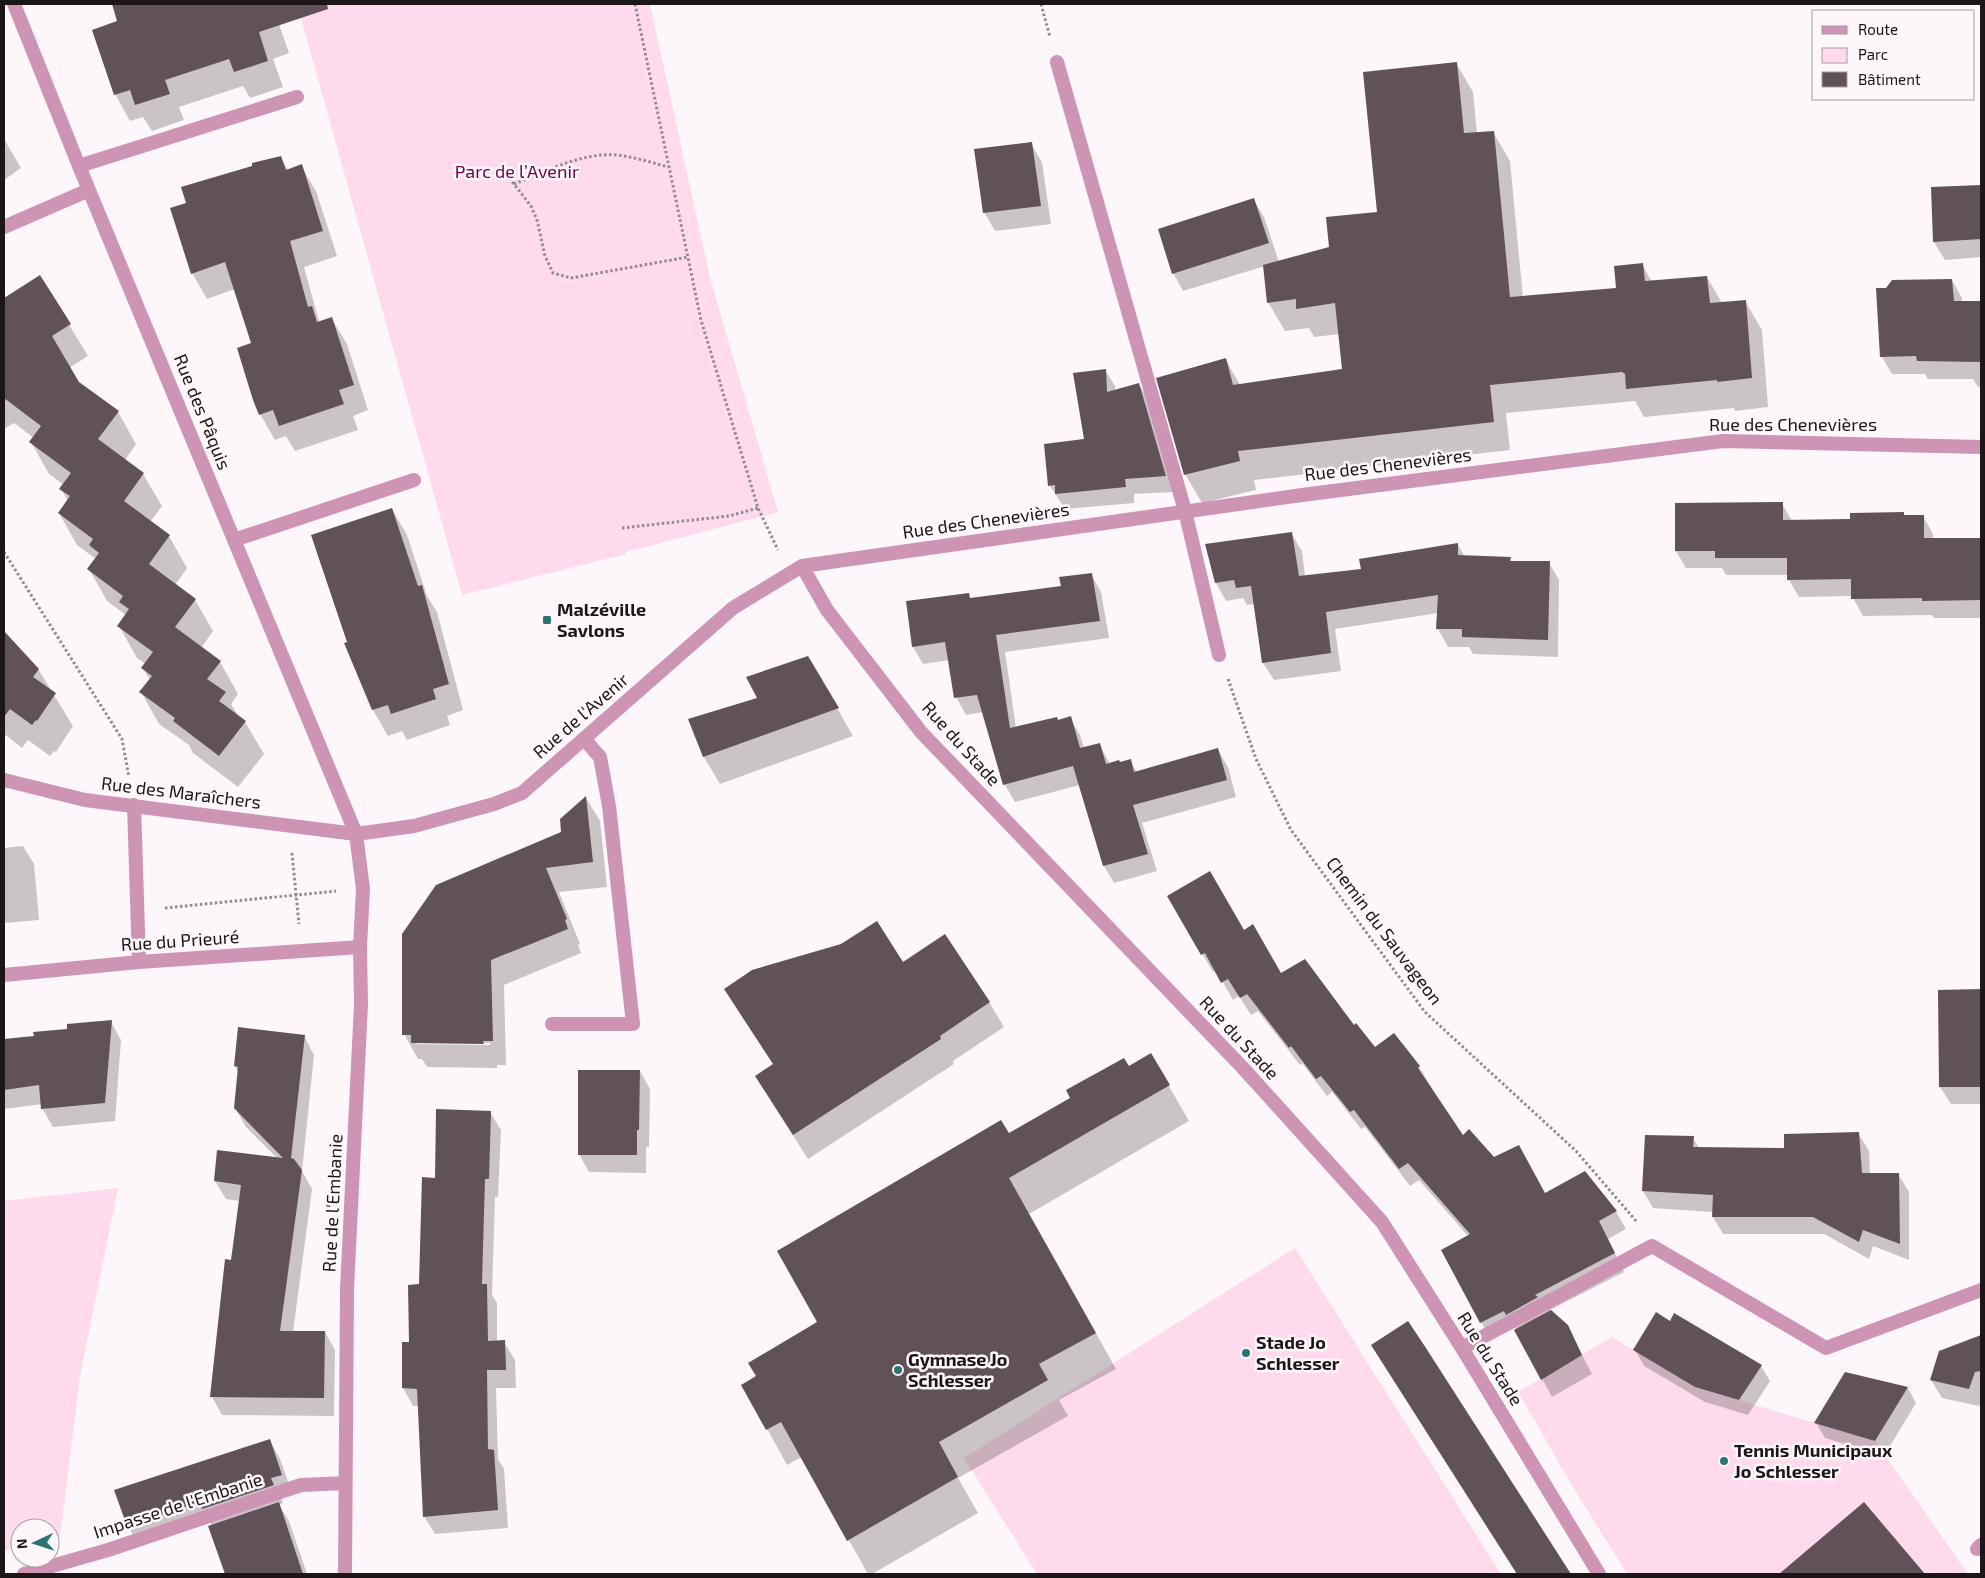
<svg xmlns="http://www.w3.org/2000/svg" width="1985" height="1578" font-family="'Exo 2',sans-serif">
<style>
.green{fill:#fedaec}
.shadow{fill:#0003;fill-rule:evenodd}
.building{fill:#61525a}
.lines{fill:none;stroke-linecap:round;stroke-linejoin:round}
.path{stroke:#928b8f;stroke-width:3;stroke-dasharray:2.5 2.5;stroke-linecap:butt}
.service{stroke:#ce94b3;stroke-width:14}
.minor{stroke:#ce94b3;stroke-width:14}
.poi-dot{fill:#2a7475;stroke:#fdf6fa;stroke-width:2}
.labels{text-anchor:middle;stroke-width:5;stroke-linejoin:round;paint-order:stroke}
.park-label{font-size:18px;fill:#6d004c;stroke:#fdf6fa}
.street-label{font-size:18px;fill:#1c1619;stroke:#fdf6fa}
.poi-label{font-size:18px;font-weight:bold;fill:#1c1619;stroke:#fdf6fa;text-anchor:start}
</style>
<rect width="100%" height="100%" fill="#fdf6fa"/>
<!-- green -->
<path class="green" d="M 297,4 L 650,4 L 710,278 L 778,512 L 626,552 L 626,554 L 462,595 Z
M 118,1188 L 80,1376 L 60,1537 L 50,1540 L 50,1528 L 20,1528 L 20,1547 L 4,1551 L 4,1201 Z
M 1295,1248 L 1501,1574 L 1037,1574 L 964,1458 Z
M 1612,1337 L 1695,1387 L 1875,1441 L 1968,1574 L 1627,1574 L 1570,1482 L 1518,1392 Z"/>
<!-- shadow -->
<path class="shadow" d="M 123,4 L 272,4 L 289,53 L 273,59 L 283,87 L 250,98 L 243,86 L 179,107 L 184,120 L 152,131 L 143,117 L 130,121 L 115,94 L 119,22 L 114,7 Z
M 1456,63 L 1473,92 L 1477,133 L 1493,132 L 1510,161 L 1523,298 L 1617,289 L 1642,264 L 1652,282 L 1707,277 L 1722,303 L 1745,301 L 1762,330 L 1768,407 L 1735,411 L 1734,408 L 1644,417 L 1635,401 L 1506,413 L 1510,450 L 1254,480 L 1256,490 L 1202,503 L 1185,474 L 1226,360 L 1240,385 L 1343,370 L 1340,334 L 1314,337 L 1309,328 L 1285,331 L 1268,302 L 1265,266 L 1183,291 L 1173,273 L 1253,199 L 1264,217 L 1279,262 L 1331,248 L 1379,213 Z
M 4,139 L 21,168 L 4,180 Z
M 1031,144 L 1042,162 L 1051,224 L 995,231 L 984,212 Z
M 280,157 L 288,170 L 301,166 L 316,191 L 337,256 L 304,267 L 319,321 L 320,323 L 332,319 L 347,344 L 368,410 L 353,416 L 358,430 L 295,451 L 286,436 L 275,440 L 260,414 L 253,344 L 235,289 L 207,299 L 192,273 L 187,203 Z
M 1981,186 L 1981,257 L 1945,260 L 1934,242 L 1932,188 Z
M 40,277 L 88,356 L 69,368 L 78,383 L 118,412 L 136,444 L 125,460 L 143,474 L 162,506 L 150,522 L 169,536 L 187,568 L 175,585 L 195,600 L 213,631 L 201,648 L 220,662 L 238,694 L 231,704 L 239,717 L 245,722 L 264,754 L 238,787 L 193,753 L 189,745 L 159,724 L 141,692 L 150,680 L 143,668 L 146,664 L 137,658 L 119,626 L 126,615 L 107,601 L 89,569 L 96,559 L 77,545 L 59,513 L 68,501 L 61,489 L 64,485 L 49,474 L 31,442 L 34,438 L 14,423 L 4,429 L 4,300 Z
M 1952,280 L 1962,298 L 1962,302 L 1981,302 L 1981,387 L 1978,387 L 1973,379 L 1928,379 L 1925,374 L 1892,374 L 1882,357 Z
M 1105,370 L 1115,386 L 1115,391 L 1139,384 L 1148,400 L 1174,492 L 1134,494 L 1134,503 L 1065,509 L 1050,486 L 1045,445 L 1086,440 Z
M 1782,504 L 1792,521 L 1851,520 L 1903,513 L 1905,517 L 1923,516 L 1933,534 L 1933,539 L 1981,539 L 1981,618 L 1934,618 L 1932,615 L 1863,616 L 1852,596 L 1799,597 L 1789,580 L 1789,575 L 1726,575 L 1722,568 L 1686,568 L 1676,551 Z
M 392,509 L 407,535 L 427,596 L 437,612 L 463,710 L 447,716 L 450,725 L 407,740 L 402,731 L 388,736 L 373,710 L 349,642 Z
M 1291,533 L 1302,551 L 1305,576 L 1362,570 L 1458,545 L 1465,557 L 1510,558 L 1512,562 L 1549,563 L 1559,580 L 1558,657 L 1473,654 L 1469,647 L 1448,647 L 1438,629 L 1438,613 L 1335,629 L 1341,671 L 1274,680 L 1263,663 L 1255,604 L 1247,605 L 1243,598 L 1226,601 L 1216,583 L 1206,545 Z
M 1091,574 L 1101,592 L 1109,638 L 1005,652 L 1016,728 L 1070,718 L 1080,735 L 1084,748 L 1099,744 L 1110,764 L 1130,761 L 1137,772 L 1218,750 L 1228,767 L 1236,797 L 1142,823 L 1157,871 L 1114,883 L 1104,866 L 1080,785 L 1015,802 L 1005,785 L 983,712 L 966,715 L 956,697 L 950,660 L 923,664 L 913,647 L 968,594 L 971,599 L 1062,587 Z
M 4,636 L 13,643 L 38,669 L 73,726 L 56,752 L 54,751 L 50,756 L 28,740 L 22,748 L 6,735 L 4,738 Z
M 808,657 L 853,736 L 720,784 L 704,757 L 690,720 L 759,699 Z
M 586,798 L 600,821 L 607,887 L 559,892 L 580,944 L 578,945 L 581,953 L 504,985 L 506,1065 L 497,1065 L 497,1068 L 427,1067 L 422,1059 L 418,1059 L 404,1034 L 563,833 L 561,819 ZM 416,1042 L 490,1043 L 490,1045 L 416,1044 Z
M 23,846 L 34,864 L 39,920 L 4,923 L 4,848 Z
M 1168,896 L 1243,932 L 1281,975 L 1354,1026 L 1375,1048 L 1393,1034 L 1419,1067 L 1462,1137 L 1545,1194 L 1585,1172 L 1616,1212 L 1626,1229 L 1608,1239 L 1624,1272 L 1550,1310 L 1567,1326 L 1592,1374 L 1552,1397 L 1515,1328 L 1491,1340 L 1442,1250 L 1468,1236 L 1419,1180 L 1410,1186 L 1365,1127 L 1361,1129 L 1332,1092 L 1327,1096 L 1302,1063 L 1300,1065 L 1258,1011 L 1251,1015 L 1239,996 L 1233,1000 L 1216,970 L 1213,972 Z
M 841,946 L 902,964 L 989,1002 L 1004,1027 L 953,1061 L 954,1064 L 808,1159 L 771,1101 L 774,1065 L 726,989 Z
M 1980,990 L 1981,1104 L 1951,1104 L 1940,1087 Z
M 111,1022 L 121,1040 L 115,1121 L 53,1127 L 42,1108 L 42,1104 L 4,1109 L 4,1040 L 36,1037 Z
M 304,1036 L 314,1055 L 302,1171 L 312,1189 L 293,1332 L 325,1332 L 335,1350 L 334,1416 L 222,1415 L 212,1397 L 226,1261 L 232,1261 L 240,1201 L 226,1199 L 215,1181 L 277,1158 L 246,1127 L 235,1108 L 238,1072 L 235,1066 Z
M 1151,1055 L 1189,1121 L 1029,1214 L 1116,1369 L 1059,1400 L 1068,1416 L 958,1478 L 978,1513 L 872,1574 L 868,1574 L 802,1457 L 787,1465 L 743,1385 L 757,1376 L 819,1323 L 1008,1135 Z
M 640,1071 L 650,1089 L 649,1147 L 646,1147 L 646,1173 L 589,1172 L 579,1154 Z
M 490,1112 L 501,1130 L 498,1197 L 495,1197 L 492,1295 L 497,1303 L 497,1342 L 504,1342 L 515,1360 L 516,1388 L 496,1388 L 498,1459 L 504,1469 L 508,1528 L 435,1534 L 424,1516 L 419,1406 L 413,1406 L 403,1388 L 403,1343 L 410,1343 L 436,1179 Z
M 1858,1133 L 1869,1151 L 1870,1174 L 1898,1174 L 1909,1192 L 1909,1260 L 1873,1246 L 1869,1259 L 1824,1234 L 1723,1234 L 1713,1217 L 1713,1212 L 1653,1208 L 1643,1191 L 1693,1138 L 1699,1148 L 1786,1150 Z
M 1408,1323 L 1569,1574 L 1517,1574 L 1372,1345 Z
M 1981,1342 L 1981,1400 L 1979,1406 L 1942,1398 L 1931,1380 L 1965,1343 Z
M 1635,1350 L 1761,1366 L 1770,1381 L 1748,1415 L 1705,1402 L 1644,1366 Z
M 1908,1388 L 1916,1403 L 1884,1456 L 1825,1438 L 1816,1423 Z
M 270,1441 L 280,1459 L 292,1493 L 281,1497 L 283,1503 L 279,1505 L 289,1521 L 307,1574 L 242,1574 L 241,1573 L 229,1574 L 221,1560 L 210,1520 L 138,1544 L 128,1526 L 116,1491 Z
M 1864,1504 L 1923,1574 L 1781,1574 Z"/>
<!-- building -->
<path class="building" d="M 112,4 L 327,4 L 328,9 L 259,32 L 268,61 L 234,72 L 229,59 L 165,80 L 170,94 L 135,105 L 130,90 L 114,95 L 92,30 L 117,21 Z
M 1457,62 L 1464,133 L 1494,131 L 1510,297 L 1616,288 L 1614,266 L 1643,263 L 1645,281 L 1707,276 L 1710,303 L 1746,300 L 1752,378 L 1717,382 L 1717,380 L 1626,389 L 1625,374 L 1622,372 L 1490,385 L 1494,422 L 1238,451 L 1240,461 L 1184,475 L 1156,378 L 1226,358 L 1233,385 L 1342,369 L 1335,303 L 1296,309 L 1296,299 L 1267,303 L 1263,265 L 1329,247 L 1326,217 L 1377,212 L 1363,72 Z
M 1032,142 L 1041,206 L 983,213 L 974,149 Z
M 281,156 L 286,170 L 302,164 L 323,231 L 290,241 L 308,307 L 312,306 L 317,322 L 332,317 L 354,385 L 339,390 L 344,404 L 279,426 L 273,410 L 259,415 L 253,400 L 237,348 L 251,343 L 225,262 L 191,274 L 170,208 L 186,203 L 181,187 L 252,166 L 252,163 Z
M 1981,185 L 1981,239 L 1933,242 L 1931,187 Z
M 1254,198 L 1269,243 L 1172,274 L 1158,229 Z
M 40,275 L 71,324 L 52,336 L 79,382 L 119,411 L 98,439 L 144,473 L 124,501 L 170,535 L 149,564 L 196,599 L 175,627 L 221,661 L 207,679 L 226,692 L 219,701 L 246,721 L 219,756 L 173,721 L 175,718 L 139,692 L 152,676 L 141,668 L 153,652 L 117,626 L 129,609 L 119,602 L 123,596 L 87,569 L 99,553 L 89,545 L 93,539 L 58,513 L 70,496 L 59,489 L 71,473 L 29,442 L 41,426 L 4,398 L 4,298 Z
M 1952,279 L 1954,301 L 1981,301 L 1981,362 L 1917,361 L 1916,356 L 1880,357 L 1876,288 L 1886,288 L 1892,280 Z
M 1106,369 L 1107,392 L 1139,383 L 1166,476 L 1125,479 L 1126,487 L 1055,494 L 1055,485 L 1048,486 L 1044,444 L 1084,439 L 1073,373 Z
M 1783,502 L 1783,520 L 1850,519 L 1850,513 L 1904,512 L 1904,515 L 1924,515 L 1924,538 L 1981,538 L 1981,600 L 1922,601 L 1922,598 L 1851,599 L 1851,579 L 1787,580 L 1787,558 L 1715,558 L 1715,551 L 1675,551 L 1675,503 Z
M 392,508 L 418,586 L 422,585 L 449,684 L 433,689 L 436,699 L 391,714 L 388,705 L 372,710 L 344,643 L 347,642 L 311,535 Z
M 1292,532 L 1299,576 L 1361,569 L 1359,559 L 1458,543 L 1458,555 L 1511,557 L 1510,561 L 1550,561 L 1548,640 L 1462,637 L 1462,629 L 1436,629 L 1438,595 L 1326,612 L 1331,653 L 1262,663 L 1251,586 L 1236,588 L 1234,580 L 1215,583 L 1205,544 Z
M 1092,573 L 1100,621 L 996,635 L 1010,728 L 1057,717 L 1058,720 L 1071,716 L 1080,748 L 1100,743 L 1106,764 L 1119,760 L 1120,762 L 1131,759 L 1134,772 L 1218,748 L 1227,780 L 1133,805 L 1148,854 L 1103,866 L 1073,766 L 1003,785 L 977,695 L 954,698 L 945,642 L 912,647 L 906,601 L 969,593 L 970,598 L 1061,586 L 1059,577 Z
M 4,631 L 39,669 L 33,677 L 56,693 L 37,721 L 36,720 L 32,725 L 10,709 L 4,717 Z
M 808,656 L 839,708 L 703,757 L 688,719 L 757,698 L 746,677 Z
M 586,796 L 593,862 L 546,868 L 567,919 L 565,920 L 568,929 L 491,960 L 493,1041 L 483,1041 L 484,1044 L 411,1043 L 411,1035 L 402,1035 L 402,934 L 436,885 L 561,832 L 560,819 Z
M 1210,871 L 1244,930 L 1253,924 L 1281,973 L 1305,959 L 1354,1025 L 1356,1023 L 1375,1047 L 1394,1033 L 1420,1066 L 1418,1068 L 1463,1135 L 1469,1129 L 1494,1157 L 1519,1145 L 1545,1193 L 1585,1171 L 1617,1211 L 1599,1221 L 1615,1253 L 1535,1295 L 1538,1297 L 1506,1315 L 1504,1311 L 1480,1323 L 1441,1250 L 1470,1234 L 1408,1163 L 1399,1169 L 1354,1110 L 1350,1112 L 1321,1076 L 1316,1079 L 1291,1046 L 1289,1048 L 1247,994 L 1240,998 L 1228,979 L 1221,983 L 1205,953 L 1201,955 L 1167,896 Z
M 877,921 L 903,962 L 945,934 L 990,1002 L 940,1036 L 941,1039 L 793,1135 L 755,1076 L 773,1064 L 724,989 L 752,970 L 841,944 Z
M 1981,989 L 1981,1087 L 1939,1087 L 1938,990 Z
M 112,1020 L 105,1103 L 41,1109 L 39,1085 L 4,1090 L 4,1039 L 34,1036 L 33,1032 L 67,1029 L 67,1024 Z
M 238,1027 L 305,1035 L 291,1158 L 294,1159 L 302,1170 L 280,1331 L 325,1331 L 324,1398 L 210,1397 L 225,1259 L 231,1260 L 241,1185 L 214,1181 L 217,1150 L 283,1158 L 234,1108 L 238,1067 L 234,1066 Z
M 1151,1053 L 1170,1085 L 1009,1178 L 1096,1333 L 1039,1364 L 1048,1380 L 939,1442 L 958,1477 L 847,1541 L 781,1422 L 766,1430 L 741,1385 L 756,1376 L 748,1363 L 817,1322 L 777,1251 L 1001,1120 L 1009,1133 L 1070,1098 L 1066,1090 L 1124,1058 L 1129,1066 Z
M 578,1070 L 640,1070 L 639,1130 L 637,1130 L 637,1155 L 578,1155 Z
M 436,1109 L 491,1111 L 489,1179 L 485,1179 L 482,1284 L 487,1284 L 488,1341 L 505,1340 L 506,1370 L 487,1370 L 488,1449 L 494,1450 L 498,1510 L 423,1517 L 417,1389 L 402,1388 L 402,1342 L 409,1342 L 408,1285 L 419,1284 L 422,1177 L 435,1178 Z
M 1859,1132 L 1862,1173 L 1899,1173 L 1900,1244 L 1863,1230 L 1859,1242 L 1813,1217 L 1712,1217 L 1713,1195 L 1642,1191 L 1645,1135 L 1694,1136 L 1693,1147 L 1784,1148 L 1784,1134 Z
M 1551,1310 L 1568,1325 L 1582,1355 L 1541,1380 L 1514,1330 Z
M 1656,1312 L 1670,1321 L 1674,1313 L 1762,1365 L 1739,1400 L 1695,1387 L 1633,1350 Z
M 1408,1321 L 1424,1345 L 1571,1574 L 1517,1574 L 1371,1345 Z
M 1981,1335 L 1981,1371 L 1975,1372 L 1969,1389 L 1930,1380 L 1939,1351 Z
M 1845,1372 L 1908,1387 L 1875,1441 L 1814,1423 Z
M 270,1439 L 282,1475 L 271,1478 L 274,1485 L 202,1509 L 199,1502 L 127,1526 L 114,1490 Z
M 279,1502 L 303,1574 L 225,1574 L 208,1526 Z
M 1864,1502 L 1925,1574 L 1779,1574 Z"/>
<g class="lines">
<!-- path -->
<path class="path" d="M 635,4 L 701,320 L 758,508 L 778,550
M 1041,4 L 1050,37
M 500,166 L 531,206 L 537,220 L 545,256 L 553,273 L 571,278 L 688,257
M 514,184 C 545,172 582,152 617,155 C 635,157 652,163 669,167
M 622,528 L 729,516 L 758,508
M 4,552 L 122,739 L 129,777
M 1228,679 L 1256,759 L 1291,830 L 1425,1012 L 1576,1151 L 1637,1222
M 292,853 L 299,924
M 165,908 L 336,891"/>
<!-- service -->
<path class="service" d="M 1057,62 L 1185,511 L 1219,655
M 79,166 L 297,97
M 234,540 L 414,480
M 552,1024 L 633,1024 L 609,806 L 600,757 L 584,739
M 1462,1348 L 1652,1246 L 1826,1348 L 1981,1290
M 1977,1549 L 1981,1545"/>
<!-- minor -->
<path class="minor" d="M 14,4 L 79,166 L 356,834 L 363,889 L 360,947 L 361,1004 L 347,1289 L 345,1574
M 4,227 L 89,190
M 802,566 L 827,610 L 921,732 L 1243,1068 L 1382,1222 L 1462,1348 L 1599,1574
M 4,780 L 85,800 L 356,834 L 414,826 L 494,804 L 522,793 L 733,608 L 802,566 L 1302,495 L 1723,441 L 1981,447
M 134,805 L 139,962
M 4,975 L 139,962 L 360,947
M 24,1574 L 108,1550 L 301,1485 L 345,1483"/>
</g>
<!-- markers -->
<g class="poi-dot">
<rect x="542" y="615" width="10" height="10" rx="2.5"/>
<circle cx="1246" cy="1353" r="5"/>
<circle cx="898" cy="1370" r="5"/>
<circle cx="1724" cy="1461" r="5"/>
</g>
<g class="labels">
<!-- park labels -->
<g class="park-label">
<text x="517" y="178">Parc de l’Avenir</text>
</g>
<!-- street labels -->
<g class="street-label">
<text transform="translate(202 412) rotate(68)" y="6">Rue des Pâquis</text>
<text x="1793" y="431">Rue des Chenevières</text>
<text transform="translate(1388 465) rotate(-7)" y="6">Rue des Chenevières</text>
<text transform="translate(986 521) rotate(-8)" y="6">Rue des Chenevières</text>
<text transform="translate(581 716) rotate(-41)" y="6">Rue de l'Avenir</text>
<text transform="translate(961 744) rotate(48)" y="6">Rue du Stade</text>
<text transform="translate(181 793) rotate(7)" y="6">Rue des Maraîchers</text>
<text transform="translate(1384 931) rotate(53)" y="6">Chemin du Sauvageon</text>
<text transform="translate(180 941) rotate(-4)" y="6">Rue du Prieuré</text>
<text transform="translate(1239 1038) rotate(47)" y="6">Rue du Stade</text>
<text transform="translate(333 1203) rotate(-87)" y="6">Rue de l'Embanie</text>
<text transform="translate(1490 1359) rotate(58)" y="6">Rue du Stade</text>
<text transform="translate(178 1506) rotate(-18)" y="6">Impasse de l'Embanie</text>
</g>
<!-- poi labels -->
<g class="poi-label">
<text x="557" y="616">Malzéville<tspan x="557" dy="21">Savlons</tspan></text>
<text x="1256" y="1349">Stade Jo<tspan x="1256" dy="21">Schlesser</tspan></text>
<text x="908" y="1366">Gymnase Jo<tspan x="908" dy="21">Schlesser</tspan></text>
<text x="1734" y="1457">Tennis Municipaux<tspan x="1734" dy="21">Jo Schlesser</tspan></text>
</g>
</g>
<!-- border -->
<rect width="1985" height="1578" fill="none" stroke="#1c1619" stroke-width="10"/>
<!-- legend -->
<rect x="1812" y="10" width="162" height="90" fill="#fdf6fa" stroke="#a39ca0"/>
<rect x="1822" y="26" width="25" height="8" fill="#ce94b3" stroke="#a39ca0"/>
<text x="1858" y="35" font-size="15" fill="#1c1619">Route</text>
<rect x="1822" y="48" width="25" height="15" fill="#fedaec" stroke="#a39ca0"/>
<text x="1858" y="60" font-size="15" fill="#1c1619">Parc</text>
<rect x="1822" y="72" width="25" height="15" fill="#61525a" stroke="#a39ca0"/>
<text x="1858" y="85" font-size="15" fill="#1c1619">Bâtiment</text>
<!-- north arrow -->
<g transform="translate(35 1543) rotate(266)"><circle r="24" fill="#fdf6fa" stroke="#a39ca0"/>
<path d="M0-4L9 19L0 12L-9 19Z" fill="#2a7475"/>
<text y="-8" font-size="14" font-weight="bold" text-anchor="middle" fill="#1c1619">N</text>
</g>
</svg>
